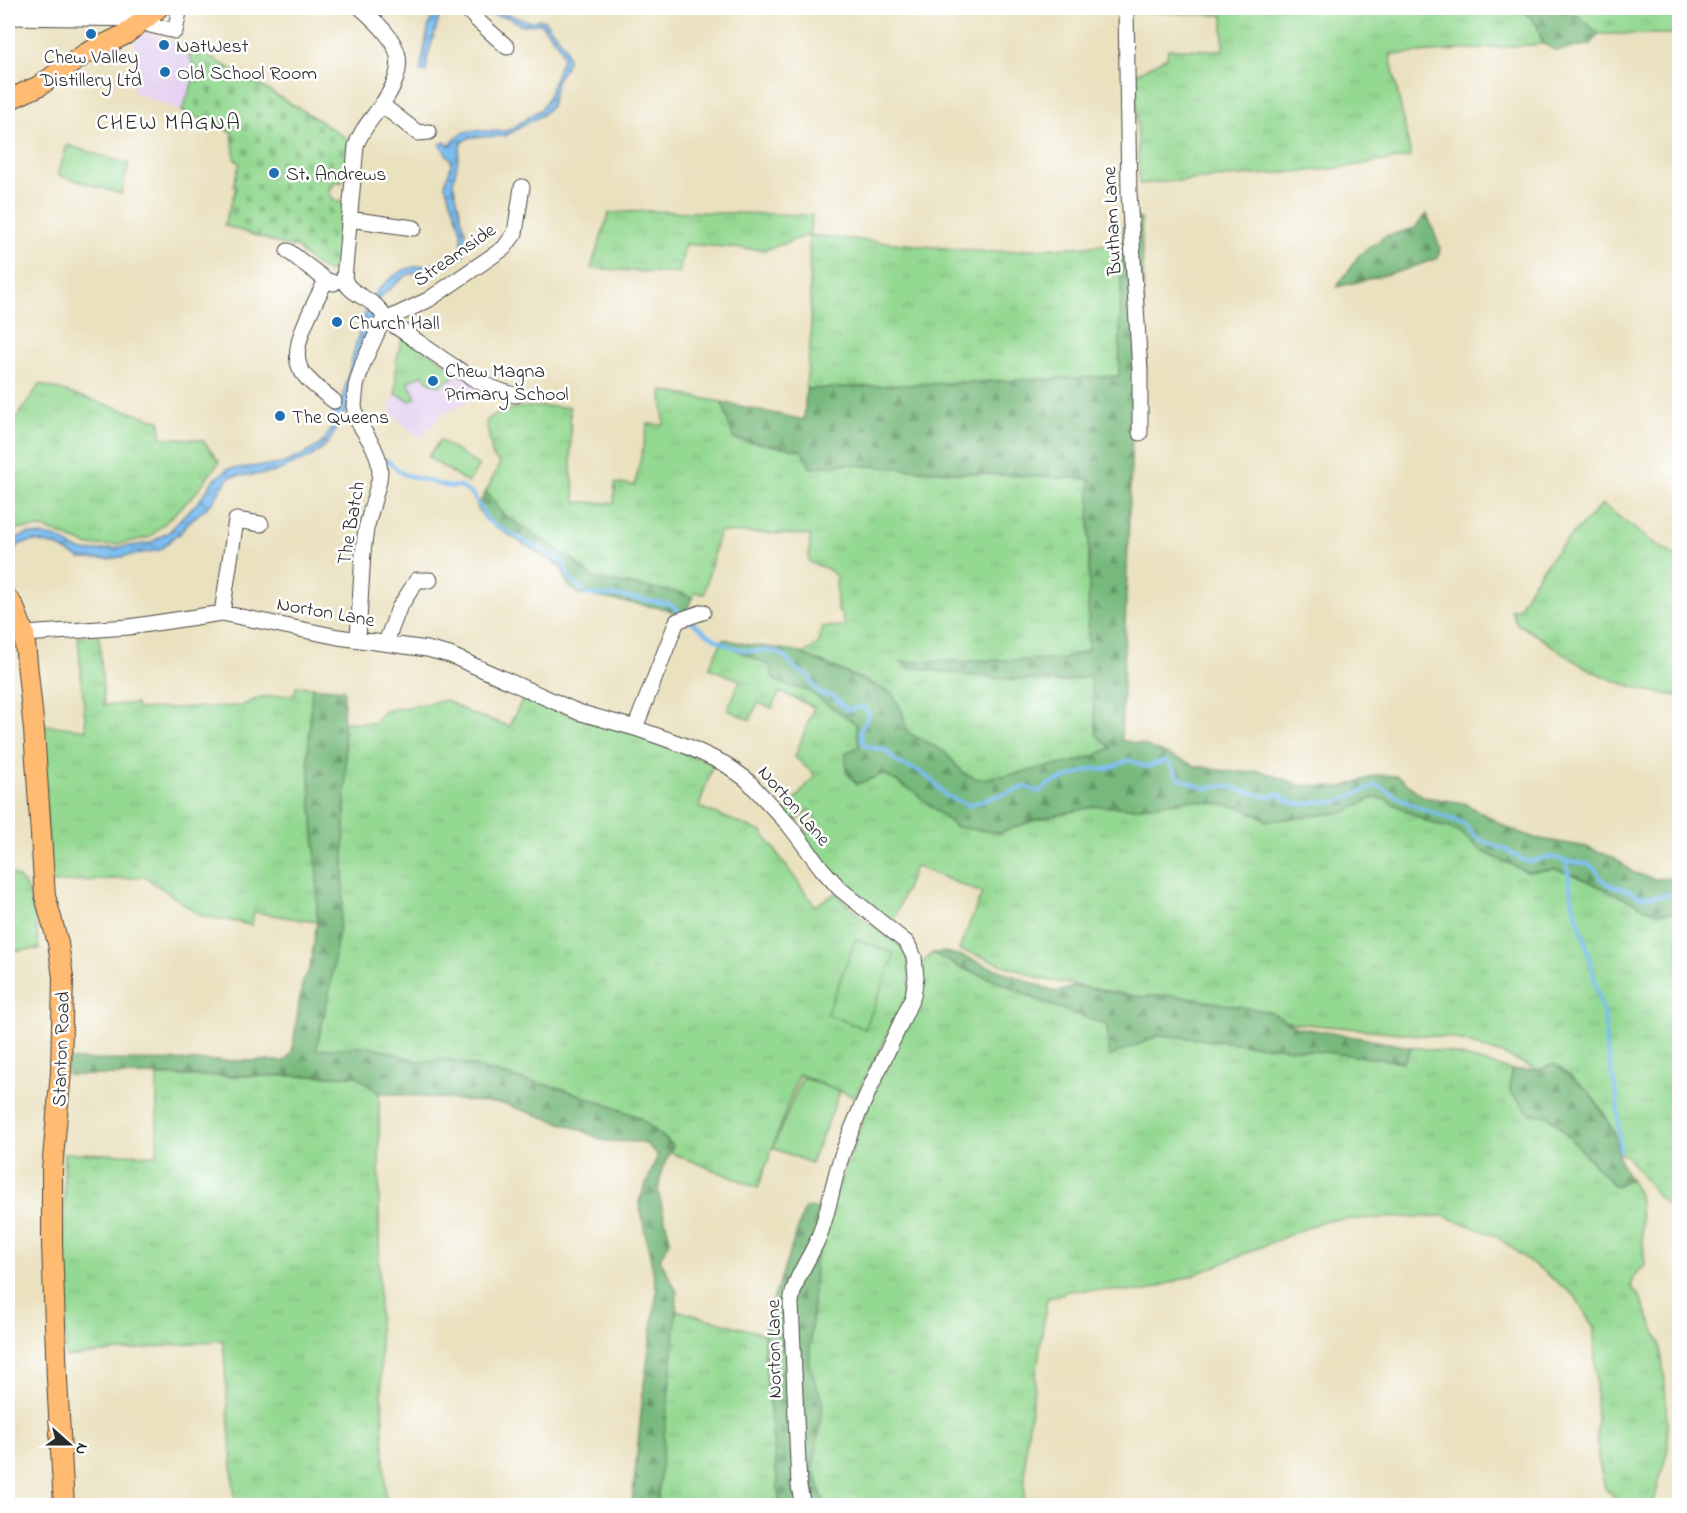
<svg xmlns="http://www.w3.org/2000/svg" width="1687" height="1513" font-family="'Indie Flower',sans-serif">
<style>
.built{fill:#e5d3f1}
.grass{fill:url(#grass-tufts);stroke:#60825e;stroke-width:1.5}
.forest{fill:url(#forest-firs);stroke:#517254;stroke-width:1.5}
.cemetery{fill:url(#cemetery-stones);stroke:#60825e;stroke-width:1.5}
.garden{fill:#94d992;stroke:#60825e;stroke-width:1.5}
.water{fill:url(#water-waves);stroke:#54748e;stroke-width:1.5}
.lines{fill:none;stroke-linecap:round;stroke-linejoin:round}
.stream{stroke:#7cbdf1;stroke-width:4}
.minor-casing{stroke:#484641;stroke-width:17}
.major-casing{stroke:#484641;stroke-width:22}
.minor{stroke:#fff;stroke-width:15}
.major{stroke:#febb71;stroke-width:20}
.poi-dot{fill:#1f6fb2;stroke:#fff;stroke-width:2}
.labels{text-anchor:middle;stroke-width:5;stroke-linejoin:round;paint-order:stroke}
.poi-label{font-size:20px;fill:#2b2b2b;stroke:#fff;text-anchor:start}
.street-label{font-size:20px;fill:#2b2b2b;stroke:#fff}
.quarter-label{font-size:22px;letter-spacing:1.5px;fill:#2b2b2b;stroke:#fff}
</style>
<defs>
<pattern id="grass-tufts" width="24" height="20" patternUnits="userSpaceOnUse" patternTransform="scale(1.5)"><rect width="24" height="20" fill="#94d992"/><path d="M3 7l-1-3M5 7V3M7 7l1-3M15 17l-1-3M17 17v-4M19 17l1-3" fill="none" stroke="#80ba7e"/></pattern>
<pattern id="forest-firs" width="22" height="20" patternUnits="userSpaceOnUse" patternTransform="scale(1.5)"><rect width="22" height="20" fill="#77b97c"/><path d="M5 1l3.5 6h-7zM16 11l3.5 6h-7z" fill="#629766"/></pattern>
<pattern id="cemetery-stones" width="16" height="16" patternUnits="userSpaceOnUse" patternTransform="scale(1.5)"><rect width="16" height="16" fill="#94d992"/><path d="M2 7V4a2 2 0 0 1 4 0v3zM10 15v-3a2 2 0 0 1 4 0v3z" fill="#80ba7e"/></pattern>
<pattern id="water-waves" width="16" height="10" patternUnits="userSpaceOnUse" patternTransform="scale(1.5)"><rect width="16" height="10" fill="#7cbdf1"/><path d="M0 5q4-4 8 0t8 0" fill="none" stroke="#669ac3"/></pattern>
</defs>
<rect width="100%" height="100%" fill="#fff"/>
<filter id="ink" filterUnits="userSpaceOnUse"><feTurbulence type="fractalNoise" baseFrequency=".0167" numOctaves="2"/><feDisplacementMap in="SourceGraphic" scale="12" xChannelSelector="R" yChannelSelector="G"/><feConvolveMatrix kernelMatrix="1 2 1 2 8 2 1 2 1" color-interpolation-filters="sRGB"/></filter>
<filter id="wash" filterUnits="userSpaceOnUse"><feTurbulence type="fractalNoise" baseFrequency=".008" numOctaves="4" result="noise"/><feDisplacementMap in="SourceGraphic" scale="24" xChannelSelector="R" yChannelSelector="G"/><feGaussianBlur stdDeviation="1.35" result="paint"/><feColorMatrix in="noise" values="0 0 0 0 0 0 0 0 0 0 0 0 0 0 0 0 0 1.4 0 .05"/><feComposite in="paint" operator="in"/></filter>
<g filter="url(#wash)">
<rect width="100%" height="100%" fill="#eae1bf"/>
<!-- built -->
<path class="built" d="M 143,31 L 171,40 L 189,56 L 197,71 L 181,111 L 133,92 L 135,35 Z
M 403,335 L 479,387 L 477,397 L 441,415 L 420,438 L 389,412 L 395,393 L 395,362 Z"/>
<!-- grass -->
<path class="grass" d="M 1135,8 L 1522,8 L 1537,25 L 1543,44 L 1390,55 L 1411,157 L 1332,169 L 1139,184 L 1136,74 L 1167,57 L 1168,49 L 1223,50 L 1223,15 L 1136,12 Z
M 1558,8 L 1679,8 L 1679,34 L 1599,34 L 1578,16 L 1562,12 Z
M 648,211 L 812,215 L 809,235 L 988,252 L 1122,244 L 1120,376 L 806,389 L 811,334 L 809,235 L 765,250 L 685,244 L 679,274 L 591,268 L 609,213 Z
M 403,335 L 459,373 L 439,386 L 427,381 L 423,374 L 408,382 L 416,398 L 410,401 L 396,394 L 396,362 Z
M 40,384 L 160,421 L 161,437 L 203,440 L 219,462 L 194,495 L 150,537 L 119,544 L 89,546 L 44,528 L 15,529 L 8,532 L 8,430 Z
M 662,391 L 722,402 L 734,439 L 801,450 L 811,468 L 845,464 L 962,473 L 1090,479 L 1088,650 L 1063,659 L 903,662 L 908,667 L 982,677 L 1061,682 L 1091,676 L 1097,734 L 1112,748 L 1088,759 L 1004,776 L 977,779 L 964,774 L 945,752 L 907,732 L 902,711 L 873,684 L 803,654 L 819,643 L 822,627 L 845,626 L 842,615 L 837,610 L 836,576 L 828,569 L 809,562 L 810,535 L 719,532 L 704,594 L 695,592 L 692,598 L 681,593 L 594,579 L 573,560 L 504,515 L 486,492 L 500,463 L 493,457 L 486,421 C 508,402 543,407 570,407 L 571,468 L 576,502 L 614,503 L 615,483 L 635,485 L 648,424 L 664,425 Z
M 1602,504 L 1652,542 L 1679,558 L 1679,696 C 1646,692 1615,683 1585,667 C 1562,654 1541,636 1517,624 L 1511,610 L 1518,609 L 1534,581 L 1553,555 Z
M 99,635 L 104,705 L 136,704 L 137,709 L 241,706 L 261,697 L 295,694 L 296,686 L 312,687 L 308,758 L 317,871 L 317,922 L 254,912 L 252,925 L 200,915 L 145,877 L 52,883 L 39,724 L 86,730 L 78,637 Z
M 721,643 L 771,666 L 773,679 L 788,686 L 807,690 L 856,724 L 860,747 L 884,774 L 913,791 L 956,827 L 1000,833 L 1035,820 L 1096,806 L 1135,808 L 1190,800 L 1240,807 L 1268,821 L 1344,812 L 1373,798 L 1385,799 L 1425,821 L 1458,831 L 1484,852 L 1527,872 L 1554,869 L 1577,876 L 1656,913 L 1679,913 L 1679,1217 L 1654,1192 L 1628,1157 L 1618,1152 C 1610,1107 1587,1090 1554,1064 L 1538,1070 L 1502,1054 L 1453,1038 L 1295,1023 L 1284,1020 L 1271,1012 L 1215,1003 L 1172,995 L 1139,997 L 1042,979 L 971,953 L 959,950 L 982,893 L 915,866 L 892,924 L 858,897 L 828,868 L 802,834 L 816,819 L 810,810 L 794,822 L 784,814 L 815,775 L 795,757 L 814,707 L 780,692 L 772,708 L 758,703 L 750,720 L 728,710 L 740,680 L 709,668 Z
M 524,697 L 581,719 L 635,733 L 713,764 L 699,807 L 762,832 L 815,906 L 836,893 L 856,913 L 902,947 L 909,958 L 909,994 L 855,1097 L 799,1074 L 758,1188 L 670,1152 L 673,1145 L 639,1117 L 561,1088 L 527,1081 L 451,1060 L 418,1061 L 370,1046 L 316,1050 L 329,993 L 343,902 L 346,764 L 343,722 L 374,723 L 384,711 L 446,700 L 469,713 L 509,726 Z
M 8,873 C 35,878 36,926 39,949 L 8,951 Z
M 933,953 L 959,967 L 997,981 L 1037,1000 L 1107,1025 L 1109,1056 L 1160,1035 L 1342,1054 L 1402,1062 L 1412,1047 L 1447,1052 L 1511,1070 L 1510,1092 L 1531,1114 L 1549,1116 L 1615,1186 L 1630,1179 L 1639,1195 L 1645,1266 L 1636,1273 L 1631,1286 L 1640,1297 L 1660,1343 L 1665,1382 L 1668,1449 L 1653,1505 L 1622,1505 L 1605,1488 L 1598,1458 L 1594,1328 L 1575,1296 L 1496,1236 L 1444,1216 L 1325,1220 L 1194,1275 L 1146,1291 L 1071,1290 L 1047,1299 L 1026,1444 L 1024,1505 L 825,1505 L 813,1468 L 823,1403 L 809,1365 L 816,1249 L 919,966 Z
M 157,1076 L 358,1076 L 379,1093 L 379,1322 L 386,1505 L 235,1505 L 223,1340 L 65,1357 L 64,1153 L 157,1155 Z
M 676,1310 L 764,1334 L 764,1355 L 780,1505 L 657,1506 Z"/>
<!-- forest -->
<path class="forest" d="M 1522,8 L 1558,8 L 1562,12 L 1578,16 L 1599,34 L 1591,44 L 1557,51 L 1543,44 L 1537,25 Z
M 1427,214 L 1440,248 L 1438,258 L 1404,270 L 1337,287 L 1359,255 L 1386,236 L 1415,228 Z
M 1125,216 L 1141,219 L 1146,368 L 1134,378 L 1121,740 L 1141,744 L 1196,766 L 1231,772 L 1261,771 L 1300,785 L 1343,787 L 1377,775 L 1397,776 L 1424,797 L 1464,803 L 1510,829 L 1535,838 L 1587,847 L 1615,858 L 1632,872 L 1654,879 L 1671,878 L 1679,855 L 1679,913 L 1656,913 L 1577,876 L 1554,869 L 1527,872 L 1484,852 L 1458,831 L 1425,821 L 1385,799 L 1373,798 L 1344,812 L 1268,821 L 1240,807 L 1190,800 L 1135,808 L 1096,806 L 1035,820 L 1000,833 L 956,827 L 913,791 L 884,774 L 857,784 L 846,772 L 846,752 L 859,747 L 856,724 L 807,690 L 788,686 L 773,678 L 771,666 L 721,643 L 724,639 L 750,645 L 796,651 L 892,693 L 902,711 L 907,732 L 945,752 L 964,774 L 977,779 L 1004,776 L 1087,759 L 1111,748 L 1097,735 L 1090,676 L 1061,682 L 982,677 L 908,667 L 902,662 L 1063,659 L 1088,650 L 1090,479 L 962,473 L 845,464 L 811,468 L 801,450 L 734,439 L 722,402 L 804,420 L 806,389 L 1119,376 L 1122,244 Z
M 486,492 L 504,515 L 573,560 L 594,579 L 682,593 L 692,598 L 683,618 L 667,609 L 579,594 L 568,585 L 561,567 L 486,521 L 477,507 Z
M 312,687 L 344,690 L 343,722 L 346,764 L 343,902 L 329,993 L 316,1050 L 370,1046 L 417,1061 L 451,1060 L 527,1081 L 561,1088 L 639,1117 L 673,1146 L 662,1169 L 658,1191 L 670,1240 L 660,1259 L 677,1292 L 675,1333 L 657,1505 L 632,1505 L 643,1392 L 657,1291 L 639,1202 L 658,1155 L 644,1142 L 605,1141 L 579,1129 L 504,1104 L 379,1093 L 357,1076 L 68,1075 L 67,1060 L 285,1061 L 292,1052 L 302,984 L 310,968 L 317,922 L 317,871 L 308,758 Z
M 945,952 L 962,956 L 1056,992 L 1076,986 L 1139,997 L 1172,995 L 1271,1012 L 1296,1027 L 1412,1047 L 1403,1062 L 1342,1054 L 1160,1035 L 1109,1057 L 1107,1025 L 1037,1000 L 997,981 L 959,967 L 933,953 Z
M 1554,1064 L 1590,1093 L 1614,1132 L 1620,1162 L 1630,1179 L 1615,1186 L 1549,1116 L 1531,1114 L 1510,1092 L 1511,1070 L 1538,1070 Z
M 805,1208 L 819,1208 L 809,1365 L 823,1403 L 813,1468 L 825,1505 L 780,1505 L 764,1355 L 765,1324 Z"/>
<!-- cemetery -->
<path class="cemetery" d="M 194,48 L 304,111 L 351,141 L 347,171 L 341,183 L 336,180 L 329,193 L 334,200 L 348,205 L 340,260 L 336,268 L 329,272 C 317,268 304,257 297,247 L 286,246 L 224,225 L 236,188 L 233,186 L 240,163 L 235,160 L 232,132 L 182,111 L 197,71 L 189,56 Z"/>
<!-- garden -->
<path class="garden" d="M 67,145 L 129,164 L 121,194 L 58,175 Z
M 440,440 L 479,466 L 468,483 L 428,457 Z
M 856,939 L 895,954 L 865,1029 L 827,1014 Z
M 802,1077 L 840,1092 L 811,1163 L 773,1148 Z"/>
<!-- water -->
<path class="water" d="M 437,8 L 442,8 L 427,59 L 426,73 L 420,72 L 429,24 Z
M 480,8 L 486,8 L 531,22 L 539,19 L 545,21 L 565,46 L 568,60 L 565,68 L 557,79 L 551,106 L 542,115 L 505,136 L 470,137 L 461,143 L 453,183 L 468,244 L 465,253 L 459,259 L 449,264 L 407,275 L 381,296 L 372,314 L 353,383 L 347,409 L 330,440 L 324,447 L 309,458 L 272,473 L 229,477 L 213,502 L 187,524 L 179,535 L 177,534 L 160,550 L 109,559 L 81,559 L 57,546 L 35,541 L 20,544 L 8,556 L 8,541 L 28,534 L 48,536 L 58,538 L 73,548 L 88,552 L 150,543 L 169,532 L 181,518 L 200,500 L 213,481 L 228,469 L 281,464 L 303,455 L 320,445 L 326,438 L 332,425 L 334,406 L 339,404 L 342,399 C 349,373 354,348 362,323 C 365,314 367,305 372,297 C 380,287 393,276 404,270 C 419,262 462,270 462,243 C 462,224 451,203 445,185 C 446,176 452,170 451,160 L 440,145 L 444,142 L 451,145 C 464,122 482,134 505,131 C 511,130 535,113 541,109 C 550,101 556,70 563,57 L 559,45 L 541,24 L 520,25 L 510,18 L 491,15 Z"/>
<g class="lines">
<!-- stream -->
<path class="stream" d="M 387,460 L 403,474 L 449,487 L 460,486 L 473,495 L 488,521 L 564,563 L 570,580 L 589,595 L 617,596 L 670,604 L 683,615
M 691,621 C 708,636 731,651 755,651 C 765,651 772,649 782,655 C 794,663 790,669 808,675 L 814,687 L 821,694 L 833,696 L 847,710 L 863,707 L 869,713 L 860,733 L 865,746 L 885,750 L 898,763 L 919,771 L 934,782 L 946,796 L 969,805 L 1026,787 L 1039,792 L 1049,784 L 1095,768 L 1103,770 L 1130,760 L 1146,767 L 1164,761 L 1169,763 L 1179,778 L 1204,788 L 1226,786 L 1267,797 L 1279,794 C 1299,814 1315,797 1336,802 L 1377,785 L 1412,805 L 1462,823 L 1481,841 L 1503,848 L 1521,859 L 1530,862 L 1547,857 L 1556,858 L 1566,861 L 1588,864 L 1596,870 L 1600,878 L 1610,885 L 1627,890 L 1640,897 L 1661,896 L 1680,892
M 1566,861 L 1573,903 L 1587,948 L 1605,1023 L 1606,1046 L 1617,1096 L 1620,1151"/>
</g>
</g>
<g filter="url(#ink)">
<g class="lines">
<!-- minor casing -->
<g class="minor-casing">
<path id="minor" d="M 361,8 C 401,44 413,62 378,110 C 370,121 360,132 356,146 L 344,279 C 351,298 378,298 384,318
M 466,8 L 477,20 L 507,47
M 1126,8 L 1129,193 L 1140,371 L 1140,433
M 8,17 L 145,19 L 150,25 L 175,31 L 180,8
M 382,105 L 418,133 L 429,132
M 349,219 L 414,228
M 288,251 L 326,280 L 334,283
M 326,280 C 316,302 289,345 300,368 C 306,381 323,392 334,401
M 384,318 L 390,318 L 395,326 C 429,348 476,388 516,395
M 390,318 L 428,300 L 504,248 L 515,233 L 522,187
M 222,613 L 236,520 L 261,524
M 24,634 L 129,627 L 222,613 L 338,637 L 427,649 L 450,655 L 578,712 L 635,728 L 689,747 L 725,764 L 746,779 L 789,825 L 822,869 L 840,889 L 907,943 L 914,957 L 916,977 L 913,996 C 891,1047 864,1095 845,1147 C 833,1176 830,1210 818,1239 C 808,1262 795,1276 791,1302 L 799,1486 L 803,1506
M 358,638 L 363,552 L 366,529 L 379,481 L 380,471 L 378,458 L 373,446 L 357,420 L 354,406 L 356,386 L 363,363 L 384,318
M 386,642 L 399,608 L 417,580 L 430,580
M 635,728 L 677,621 L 703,612"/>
</g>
<!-- major casing -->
<g class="major-casing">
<path id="major" d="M 8,100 L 39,86 L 85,54 L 126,34 L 158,8
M 8,599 L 14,607 L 24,634 L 34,730 L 45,896 L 58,943 L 63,977 L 61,1072 L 52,1169 L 52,1244 L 57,1379 L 64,1506"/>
</g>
<!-- minor -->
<use href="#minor" class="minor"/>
<!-- major -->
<use href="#major" class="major"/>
</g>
</g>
<!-- markers -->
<g class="poi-dot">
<circle cx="91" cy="34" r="6"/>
<circle cx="164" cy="45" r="6"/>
<circle cx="165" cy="72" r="6"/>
<circle cx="274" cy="173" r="6"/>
<circle cx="337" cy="322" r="6"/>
<circle cx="433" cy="381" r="6"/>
<circle cx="280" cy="416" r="6"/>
</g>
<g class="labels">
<!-- poi labels -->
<g class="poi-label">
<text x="176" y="52">NatWest</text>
<text x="91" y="63" text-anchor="middle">Chew Valley<tspan x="91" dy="23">Distillery Ltd</tspan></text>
<text x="177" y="79">Old School Room</text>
<text x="286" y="180">St. Andrews</text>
<text x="349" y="329">Church Hall</text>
<text x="445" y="377">Chew Magna<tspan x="445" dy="23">Primary School</tspan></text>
<text x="292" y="423">The Queens</text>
</g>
<!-- street labels -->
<g class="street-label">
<text transform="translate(1111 221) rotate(-93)" y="7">Butham Lane</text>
<text transform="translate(454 254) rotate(-35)" y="7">Streamside</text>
<text transform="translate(350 523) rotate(-80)" y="7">The Batch</text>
<text transform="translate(326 611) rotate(10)" y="7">Norton Lane</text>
<text transform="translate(795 805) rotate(49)" y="7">Norton Lane</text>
<text transform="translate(60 1049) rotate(-88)" y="7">Stanton Road</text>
<text transform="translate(773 1349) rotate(-91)" y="7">Norton Lane</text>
</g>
<!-- quarter labels -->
<g class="quarter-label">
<text x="169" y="129">CHEW MAGNA</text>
</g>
</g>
<!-- margin -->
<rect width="1687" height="1513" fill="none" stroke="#fff" stroke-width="30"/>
<!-- north arrow -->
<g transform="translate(69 1444) rotate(111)" stroke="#ffffff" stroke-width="4.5" paint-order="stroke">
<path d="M0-4.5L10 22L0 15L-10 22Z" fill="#2b2b2b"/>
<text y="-9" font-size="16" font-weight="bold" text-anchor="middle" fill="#2b2b2b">N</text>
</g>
</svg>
